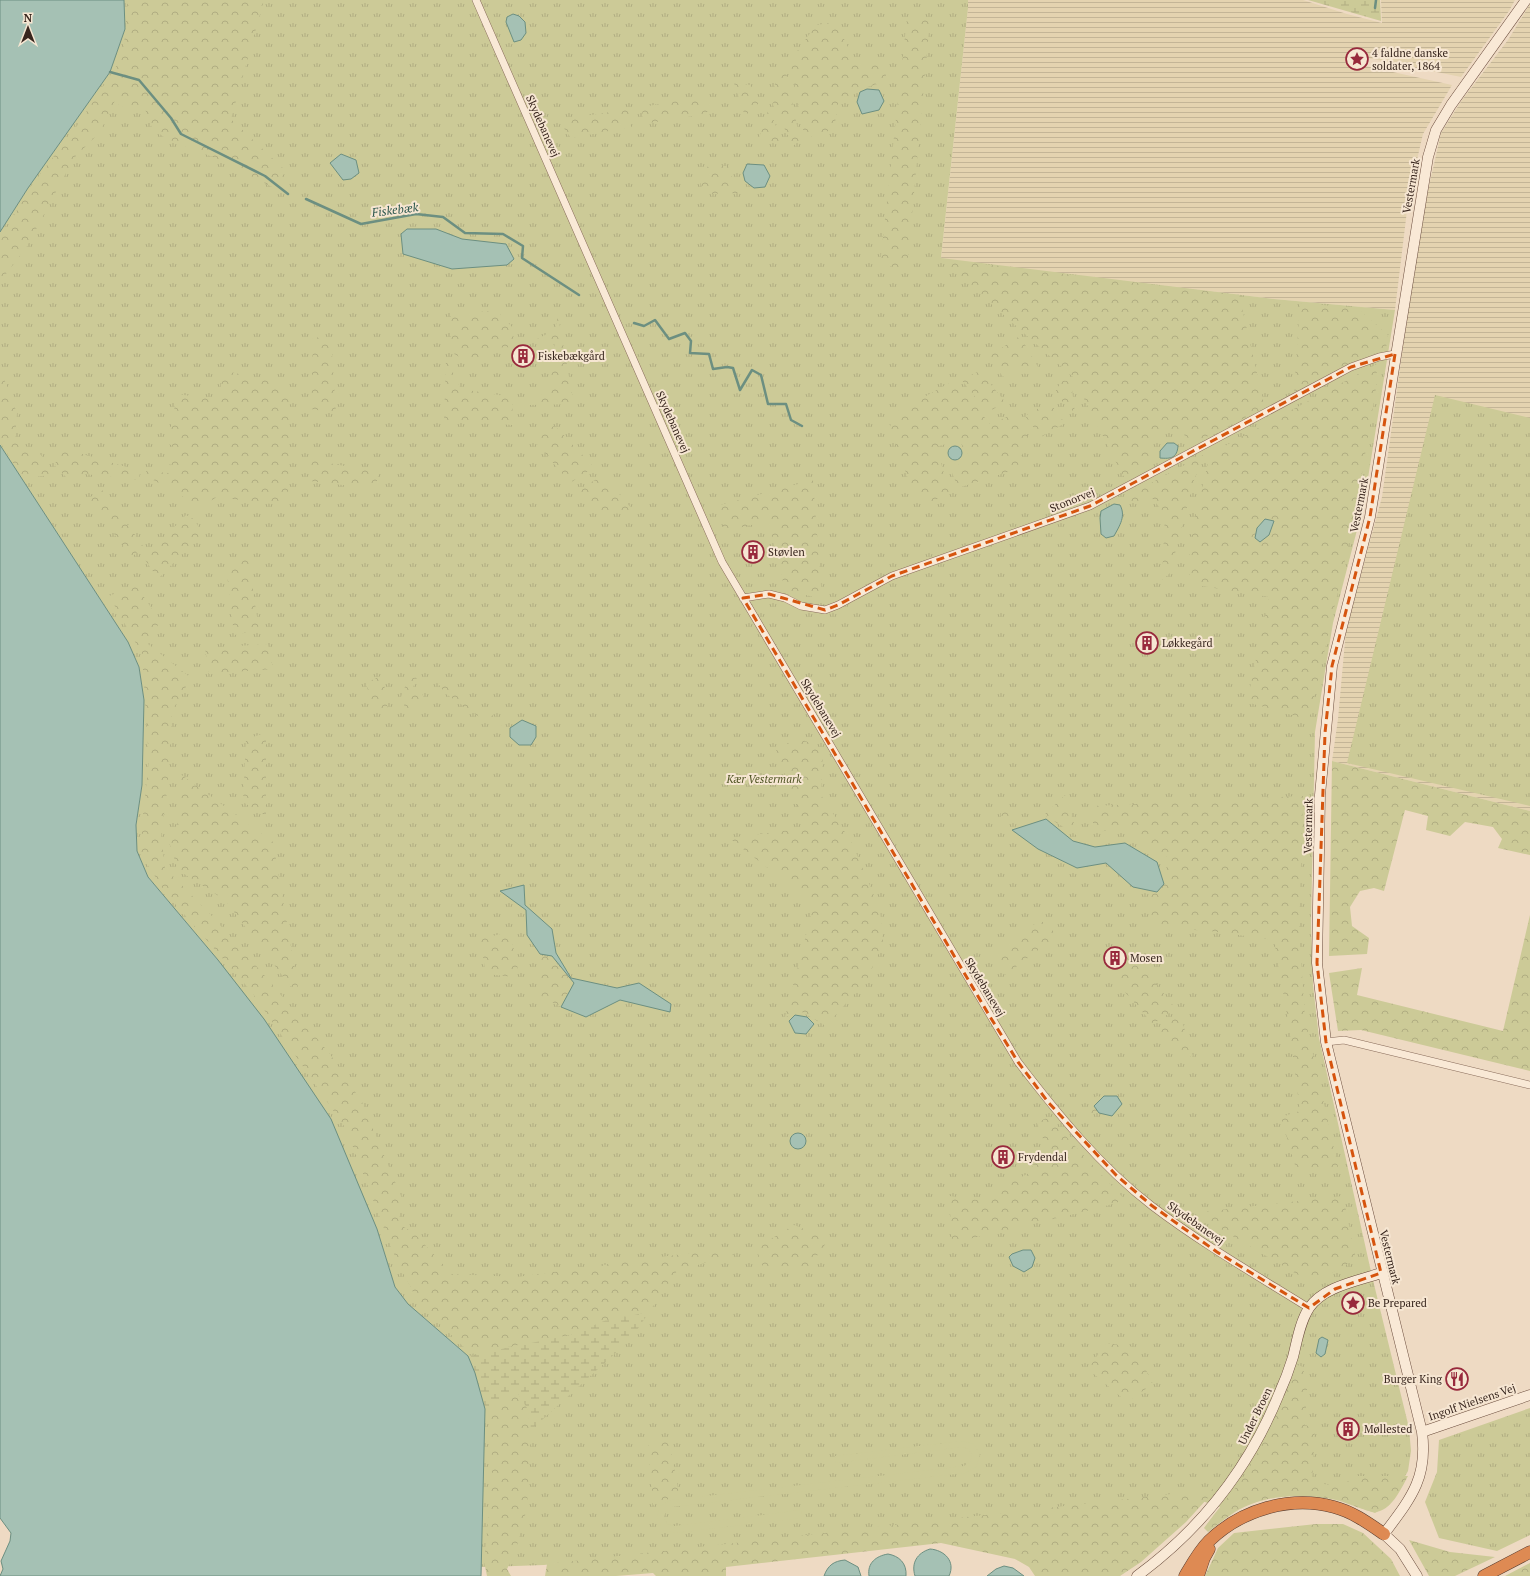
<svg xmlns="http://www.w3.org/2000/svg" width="1530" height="1576" font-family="'PT Serif',serif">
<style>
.farmland{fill:url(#farmland-rules)}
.grass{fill:url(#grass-tufts)}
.forest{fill:url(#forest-crowns)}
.wetland{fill:url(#wetland-marsh)}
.pitch{fill:#ccca97}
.water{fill:#a5c1b4;stroke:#6c8f81}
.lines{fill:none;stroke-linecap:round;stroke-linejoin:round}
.stream{stroke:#6c8f81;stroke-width:2.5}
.street-casing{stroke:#886b5a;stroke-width:8}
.secondary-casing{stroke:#6a4c3d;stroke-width:11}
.highway-casing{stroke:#563a2e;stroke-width:13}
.street{stroke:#f9e9d6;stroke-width:7}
.secondary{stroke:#f9e9d6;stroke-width:10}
.highway{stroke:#de8a53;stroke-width:12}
.marked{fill:none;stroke:#d6540e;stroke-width:3;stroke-dasharray:8 5;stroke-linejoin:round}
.labels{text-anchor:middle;stroke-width:4;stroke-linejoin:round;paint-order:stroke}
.poi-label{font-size:11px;fill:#38261e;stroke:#f6e6d2;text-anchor:start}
.street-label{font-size:11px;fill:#38261e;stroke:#f6e6d2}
.park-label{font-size:11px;font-style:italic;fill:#505524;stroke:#f6e6d2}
.water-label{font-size:12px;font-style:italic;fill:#2d584e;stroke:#f6e6d2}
</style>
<defs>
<pattern id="farmland-rules" width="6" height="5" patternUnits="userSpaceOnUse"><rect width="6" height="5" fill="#e4d3b0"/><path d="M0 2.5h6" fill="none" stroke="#c4b597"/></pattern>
<pattern id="grass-tufts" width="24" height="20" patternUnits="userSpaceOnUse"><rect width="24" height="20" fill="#ccca97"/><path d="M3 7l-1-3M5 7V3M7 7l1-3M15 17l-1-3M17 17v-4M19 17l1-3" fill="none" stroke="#b0ad82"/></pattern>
<pattern id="forest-crowns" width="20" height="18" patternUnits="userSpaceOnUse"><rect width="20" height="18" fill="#ccca97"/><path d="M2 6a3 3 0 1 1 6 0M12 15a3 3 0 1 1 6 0" fill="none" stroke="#b0ad82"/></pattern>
<pattern id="wetland-marsh" width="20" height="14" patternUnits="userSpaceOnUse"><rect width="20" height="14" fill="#ccca97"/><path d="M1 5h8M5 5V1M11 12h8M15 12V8" fill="none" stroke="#b0ad82"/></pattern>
</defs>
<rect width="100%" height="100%" fill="#eedac3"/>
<!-- farmland -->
<path class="farmland" d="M 968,0 L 1303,0 L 1347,14 L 1382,23 L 1381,0 L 1515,0 L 1509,11 L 1461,77 L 1363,57 L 1363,55 L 1354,53 L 1352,63 L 1452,85 L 1423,134 L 1409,194 L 1395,310 L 1274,299 L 941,259 L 968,8 Z
M 1530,4 L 1530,811 L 1332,761 L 1338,719 L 1346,630 L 1382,497 L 1420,226 L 1441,133 L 1462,100 L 1508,40 Z"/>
<!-- grass -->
<path class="grass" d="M 124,0 L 968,0 L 968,8 L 941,258 L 1274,299 L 1395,310 L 1364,503 L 1333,623 L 1315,732 L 1311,923 L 1313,985 L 1319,1038 L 1372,1276 L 1409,1428 L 1411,1451 L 1408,1471 L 1389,1505 L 1375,1513 C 1361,1509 1349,1501 1335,1497 C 1302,1487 1262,1498 1232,1511 L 1190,1497 L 544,1565 L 480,1567 L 484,1432 L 468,1356 L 408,1304 L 395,1287 L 377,1229 L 218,960 L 148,877 L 137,851 L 136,825 L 142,785 L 144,700 L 139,667 L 128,642 L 0,445 L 0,232 L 28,188 L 110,72 L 125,29 Z
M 1435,395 L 1530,418 L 1530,806 L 1347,763 Z
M 1530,1408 L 1530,1535 L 1497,1551 L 1439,1538 L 1425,1502 L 1437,1472 L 1439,1440 Z"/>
<!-- forest -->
<path class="forest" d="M 128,0 L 264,0 L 231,119 L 286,171 L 274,188 L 220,160 L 165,138 L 152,128 L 145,109 L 128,111 L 118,104 L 119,92 L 100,132 L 74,158 L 26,248 L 2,279 L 0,285 L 0,241 L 28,190 L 77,126 L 123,56 Z
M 907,18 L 930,20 L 907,269 L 880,265 Z
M 836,22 L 854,60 L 884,65 L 887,81 L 864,88 L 838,104 L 834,129 L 805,139 L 790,61 L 816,25 Z
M 785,68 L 800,140 L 793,146 L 773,105 L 776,72 Z
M 734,83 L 750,85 L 759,103 L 745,116 Z
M 706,96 L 709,111 L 700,115 L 643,124 L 642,107 Z
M 769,108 L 784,147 L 759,138 Z
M 630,109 L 631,127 L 571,138 L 558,120 Z
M 709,165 L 728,166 L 738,193 L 704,194 L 699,178 Z
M 941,259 L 1239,295 L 1265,408 L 1194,443 L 1178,430 L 1155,432 L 1148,440 L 1150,466 L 1123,476 L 1073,377 Z
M 1300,303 L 1357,308 L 1388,335 L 1386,348 L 1294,393 Z
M 497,311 L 512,327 L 515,347 L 485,348 L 476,367 L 451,352 L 451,313 Z
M 558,316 L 574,404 L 528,405 L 549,388 L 555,340 L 537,339 L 555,330 Z
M 1020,336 L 1038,367 L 1025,374 L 1017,366 L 1003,377 L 989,356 Z
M 313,337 L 331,339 L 336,413 L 311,409 Z
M 446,358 L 461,389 L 512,397 L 513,425 L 444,421 Z
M 1377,364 L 1376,388 L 1355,516 L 1309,720 L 1247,702 L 1269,597 L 1190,584 L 1190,540 L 1210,454 Z
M 0,368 L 17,413 L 15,440 L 41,455 L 53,475 L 22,478 L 0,442 Z
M 222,370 L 290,386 L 288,506 L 217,497 L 194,511 L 187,499 L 148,477 L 146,471 L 168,473 L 175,448 L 168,443 L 177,394 L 220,400 Z
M 980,371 L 1006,403 L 987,412 L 961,379 Z
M 955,380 L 990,424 L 1014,414 L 1028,437 L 1017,469 L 958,488 L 951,470 L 970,457 L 959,440 L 936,447 L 950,493 L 927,504 L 913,493 L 890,427 L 893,414 Z
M 1062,380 L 1071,382 L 1075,413 L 1054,394 Z
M 1049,402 L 1065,423 L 1041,437 L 1025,416 Z
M 555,426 L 594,467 L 570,483 L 528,433 Z
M 59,447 L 140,471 L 139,480 L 85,474 L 70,481 L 55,466 Z
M 1205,454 L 1194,480 L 1170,573 L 1162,580 L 1165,514 L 1151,497 L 1128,504 L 1123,498 Z
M 311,460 L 379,472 L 375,489 L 310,481 Z
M 603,475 L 637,515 L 601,512 L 579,490 Z
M 813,480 L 822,599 L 785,590 L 768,521 L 725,531 L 716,506 Z
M 102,490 L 143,546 L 131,558 L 89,498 Z
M 186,515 L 194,519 L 202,533 L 158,579 L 144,558 Z
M 248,557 L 259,630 L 234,635 L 226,565 Z
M 136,585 L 160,621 L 148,644 L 191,678 L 172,711 L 168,784 L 161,836 L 165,868 L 211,915 L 265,976 L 330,1054 L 362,1102 L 401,1196 L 399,1224 L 414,1233 L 452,1274 L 517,1277 L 726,1248 L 735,1254 L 677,1271 L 649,1312 L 604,1321 L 570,1335 L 471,1354 L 419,1304 L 393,1252 L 346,1129 L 251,991 L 164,891 L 141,854 L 142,824 L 149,761 L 142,654 L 109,596 Z
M 268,644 L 273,669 L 209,674 L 205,648 Z
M 383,675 L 388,713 L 374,712 L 366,683 Z
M 417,677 L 410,695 L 422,692 L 424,700 L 415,711 L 406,710 L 401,697 L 408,679 Z
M 436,681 L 448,685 L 502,722 L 500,731 L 446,694 Z
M 266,733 L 266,816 L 243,802 L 246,739 Z
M 801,739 L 823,749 L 821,795 L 852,843 L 880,910 L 883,942 L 868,978 L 826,1026 L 802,1012 L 785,1017 L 814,904 L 729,838 L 805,828 L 775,747 Z
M 1332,761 L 1530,811 L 1530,855 L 1498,848 L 1502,839 L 1493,827 L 1465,822 L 1450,836 L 1426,830 L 1428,816 L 1405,810 L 1384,891 L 1374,888 L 1360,891 L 1350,907 L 1352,926 L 1369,938 L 1367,954 L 1329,956 Z
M 179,773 L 273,842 L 300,999 L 225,900 L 178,870 L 169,842 L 180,818 Z
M 1065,795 L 1078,836 L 1044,815 Z
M 1303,796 L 1299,931 L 1305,1018 L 1339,1171 L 1297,1172 L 1281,1117 L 1300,1111 L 1289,1026 L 1274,940 L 1210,931 L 1149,927 L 1151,893 L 1171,860 L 1126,829 L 1093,832 L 1093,806 Z
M 1001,811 L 1016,813 L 1008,825 L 1001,821 Z
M 1530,915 L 1530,1071 L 1361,1030 L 1338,1031 L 1329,973 L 1362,968 L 1357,995 L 1503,1031 Z
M 1040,920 L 1053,930 L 1053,939 L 1005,975 L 992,956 Z
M 509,932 L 518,964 L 516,977 L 486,974 L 480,939 Z
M 1131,952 L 1176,1009 L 1153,1024 L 1110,975 L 1119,953 Z
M 538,955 L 552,958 L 573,983 L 561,1007 L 541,996 Z
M 1180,1014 L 1193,1057 L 1191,1057 L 1157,1031 Z
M 1097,1096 L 1104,1098 L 1105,1106 L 1091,1116 L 1090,1104 Z
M 1048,1117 L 1125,1200 L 1099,1208 L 952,1243 L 949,1196 L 978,1200 L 1029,1173 L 1045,1144 L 1037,1123 Z
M 1343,1196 L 1356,1259 L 1326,1276 L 1305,1279 L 1194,1213 Z
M 794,1225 L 829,1239 L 809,1267 L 763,1267 L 756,1248 Z
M 1106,1343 L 1134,1347 L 1153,1384 L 1127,1402 L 1088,1369 Z
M 1295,1364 L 1303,1367 L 1307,1390 L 1305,1425 L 1315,1428 L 1312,1482 L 1342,1487 L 1353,1476 L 1408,1476 C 1401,1489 1391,1512 1374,1512 C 1368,1512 1345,1502 1336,1500 C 1303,1493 1265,1494 1235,1512 C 1226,1518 1217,1525 1208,1532 L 1204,1528 C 1216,1511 1230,1496 1242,1479 C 1266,1444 1281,1403 1295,1364 Z
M 515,1389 L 527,1408 L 531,1430 L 527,1508 L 515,1553 L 507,1569 L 511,1576 L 487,1576 L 484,1561 L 492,1482 L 491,1411 Z
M 669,1437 L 679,1495 L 653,1505 L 648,1442 Z
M 1216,1489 L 1186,1522 L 1141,1562 L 1120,1576 L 1035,1576 L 1029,1567 L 1015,1559 L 941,1543 L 726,1567 L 726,1576 L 656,1576 L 653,1573 L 616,1576 L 545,1576 L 547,1564 Z
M 1316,1524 L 1343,1524 L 1363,1533 L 1391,1559 L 1400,1576 L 1205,1576 L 1218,1548 L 1234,1533 Z
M 1409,1540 L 1450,1552 L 1495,1557 L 1455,1576 L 1429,1576 Z
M 1530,1563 L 1530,1576 L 1505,1576 Z"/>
<!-- wetland -->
<path class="wetland" d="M 1308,0 L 1380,0 L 1381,21 Z
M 649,1312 L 631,1339 L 531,1430 L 527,1408 L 515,1389 L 491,1411 L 485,1409 L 475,1373 L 468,1356 L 570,1335 L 604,1321 Z"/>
<!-- pitch -->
<path class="pitch" d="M 961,1441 L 974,1444 L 980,1455 L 976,1467 L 965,1473 L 672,1507 L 666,1511 L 664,1517 L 667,1524 L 674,1526 L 801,1510 L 802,1518 L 675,1533 L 663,1530 L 657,1518 L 660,1506 L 671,1500 L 964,1466 L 970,1462 L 972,1456 L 969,1449 L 962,1447 L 836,1463 L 835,1456 Z"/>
<!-- water -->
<path class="water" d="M 0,0 L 124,0 L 125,29 L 110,72 L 28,188 L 0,232 Z
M 513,14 L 519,16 L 525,22 L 526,33 L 521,40 L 514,42 L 506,22 L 507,17 Z
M 867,89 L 879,90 L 884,101 L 879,110 L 862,114 L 857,102 L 860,92 Z
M 341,154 L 356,160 L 359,173 L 351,179 L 343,180 L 330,163 Z
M 747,164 L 764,165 L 770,176 L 765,187 L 754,188 L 745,181 L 743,173 Z
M 407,229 L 436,229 L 462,239 L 506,244 L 514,259 L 507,265 L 452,269 L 403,254 L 401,234 Z
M 1167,443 L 1174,443 L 1178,446 C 1177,458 1171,459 1160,458 L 1160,451 Z
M 0,445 L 128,642 L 139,667 L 144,700 L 142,785 L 136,825 L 137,851 L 148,877 L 218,960 L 264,1019 L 331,1119 L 377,1229 L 395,1287 L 408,1304 L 468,1356 L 475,1373 L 485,1409 L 481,1576 L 0,1576 L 3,1569 L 1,1561 L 10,1541 L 11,1533 L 0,1518 Z
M948 453a7 7 0 1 1 14 0a7 7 0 1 1-14 0Z
M 1114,504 L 1120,505 C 1126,516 1120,525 1114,536 L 1106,538 L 1101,534 L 1100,518 L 1101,511 Z
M 1265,519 L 1274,521 L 1269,535 L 1260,542 L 1255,538 L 1257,528 Z
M 522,720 L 536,726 L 536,737 L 531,745 L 519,745 L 510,737 L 510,728 Z
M 1046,819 L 1073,841 L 1095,847 L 1125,843 L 1157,862 L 1164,884 L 1157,892 L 1133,887 L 1106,863 L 1077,868 L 1038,849 L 1012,830 Z
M 524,885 L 525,905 L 552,929 L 556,953 L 571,978 L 617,988 L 639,983 L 671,1004 L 670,1012 L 620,1000 L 586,1017 L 561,1007 L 574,983 L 552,956 L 540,954 L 527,935 L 526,910 L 500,891 Z
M 795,1015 L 807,1017 L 814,1024 L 806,1034 L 795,1033 L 789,1021 Z
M 1104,1096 L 1117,1096 L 1122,1104 L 1112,1116 L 1099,1113 L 1094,1106 Z
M790 1141a8 8 0 1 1 16 0a8 8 0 1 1-16 0Z
M 1023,1250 L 1031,1250 L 1035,1258 L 1032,1267 L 1024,1272 L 1013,1266 L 1009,1257 L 1012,1254 Z
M 1322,1337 L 1328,1340 L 1325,1354 L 1321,1357 L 1316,1353 L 1319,1339 Z
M 930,1549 C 944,1550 956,1561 949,1576 L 915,1576 C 911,1563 917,1553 930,1549 Z
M 888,1554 C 899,1556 907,1563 906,1576 L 869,1576 C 867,1563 876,1556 888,1554 Z
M 845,1560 L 858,1567 L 861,1576 L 824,1576 C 828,1565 834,1561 845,1560 Z
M 1004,1566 L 1013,1568 L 1024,1576 L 987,1576 L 996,1569 Z"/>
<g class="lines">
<!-- stream -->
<path class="stream" d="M 1375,8 L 1376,0
M 110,72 L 139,80 L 171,118 L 181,134 L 265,176 L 288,194
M 306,199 L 361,224 L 416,214 L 443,217 L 465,233 L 503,234 L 523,246 L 522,258 L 579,295
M 634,323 L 644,326 L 655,320 L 669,339 L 685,333 L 691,341 L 690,353 L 709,354 L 713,369 L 727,367 L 733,368 L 740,390 L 752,370 L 761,375 L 768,404 L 786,404 L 791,420 L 802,426"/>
<!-- street casing -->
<g class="street-casing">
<path id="street" d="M 476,0 L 722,562 L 1018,1062 C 1057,1113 1100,1166 1152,1206 C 1202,1244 1256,1275 1309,1308
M 743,598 L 769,594 L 785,598 L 801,606 L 825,610 L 838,605 L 892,576 L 1090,506 L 1351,367 L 1379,357 L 1395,354
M 1326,1042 L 1344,1040 L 1530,1085"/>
</g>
<!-- secondary casing -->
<g class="secondary-casing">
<path id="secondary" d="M 1422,1432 L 1530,1395
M 1137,1576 C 1201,1529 1249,1468 1279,1394 C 1284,1383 1289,1370 1293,1357 C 1297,1341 1300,1322 1309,1308 C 1324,1286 1358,1281 1381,1273
M 1417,1576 L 1400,1549 L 1384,1534 C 1411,1498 1428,1478 1422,1432 L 1326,1042 L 1317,963 L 1320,795 L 1332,666 L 1370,517 L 1428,157 L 1436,130 L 1451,105 L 1526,0"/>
</g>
<!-- highway casing -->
<g class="highway-casing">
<path id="highway" d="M 1185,1576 C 1192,1564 1199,1551 1209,1541 C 1241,1510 1290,1495 1334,1507 C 1353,1512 1368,1523 1384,1534
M 1198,1576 L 1204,1558 L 1209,1549
M 1484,1576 L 1530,1552"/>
</g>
<!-- street -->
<use href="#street" class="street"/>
<!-- secondary -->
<use href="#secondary" class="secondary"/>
<!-- highway -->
<use href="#highway" class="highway"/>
</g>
<!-- marked area -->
<path class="marked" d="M 1395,354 L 1370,517 L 1332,666 L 1325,733 L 1317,963 L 1326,1042 L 1381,1273 L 1335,1289 L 1309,1308 L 1217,1252 L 1151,1205 L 1116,1175 L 1048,1102 L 1018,1062 L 989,1015 L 743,598 L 769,594 L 825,610 L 838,605 L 892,576 L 1090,506 L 1351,367 Z"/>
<!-- icons -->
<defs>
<g id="sight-ring" transform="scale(1.15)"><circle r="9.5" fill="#f6e6d2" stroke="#98293c" stroke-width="1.5"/><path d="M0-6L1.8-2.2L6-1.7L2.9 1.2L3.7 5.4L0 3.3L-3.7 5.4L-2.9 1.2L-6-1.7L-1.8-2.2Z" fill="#98293c"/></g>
<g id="building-ring" transform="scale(1.15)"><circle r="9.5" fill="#f6e6d2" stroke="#98293c" stroke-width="1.5"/><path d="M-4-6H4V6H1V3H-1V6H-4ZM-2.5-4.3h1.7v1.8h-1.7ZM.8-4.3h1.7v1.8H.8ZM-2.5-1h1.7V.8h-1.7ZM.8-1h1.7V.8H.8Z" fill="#98293c"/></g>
<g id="restaurant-ring" transform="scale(1.15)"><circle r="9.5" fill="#f6e6d2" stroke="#98293c" stroke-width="1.5"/><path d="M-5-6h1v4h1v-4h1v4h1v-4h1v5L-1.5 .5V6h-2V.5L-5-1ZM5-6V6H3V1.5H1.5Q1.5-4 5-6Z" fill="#98293c"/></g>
</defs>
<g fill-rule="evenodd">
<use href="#sight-ring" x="1357" y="59"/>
<use href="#building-ring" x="523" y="356"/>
<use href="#building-ring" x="753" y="552"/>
<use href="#building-ring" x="1147" y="643"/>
<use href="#building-ring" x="1115" y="958"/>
<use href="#building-ring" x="1003" y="1157"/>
<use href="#sight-ring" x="1353" y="1303"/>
<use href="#restaurant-ring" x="1457" y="1379"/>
<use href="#building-ring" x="1348" y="1429"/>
</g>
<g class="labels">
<!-- poi labels -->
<g class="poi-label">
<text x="1372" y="57">4 faldne danske<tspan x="1372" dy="13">soldater, 1864</tspan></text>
<text x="538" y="360">Fiskebækgård</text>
<text x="768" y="556">Støvlen</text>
<text x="1162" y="647">Løkkegård</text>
<text x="1130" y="962">Mosen</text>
<text x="1018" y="1161">Frydendal</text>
<text x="1368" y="1307">Be Prepared</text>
<text x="1442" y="1383" text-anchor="end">Burger King</text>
<text x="1364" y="1433">Møllested</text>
</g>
<!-- street labels -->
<g class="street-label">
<text transform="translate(543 126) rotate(66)" y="4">Skydebanevej</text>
<text transform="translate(1411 186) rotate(-80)" y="4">Vestermark</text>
<text transform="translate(673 422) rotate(66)" y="4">Skydebanevej</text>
<text transform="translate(1072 500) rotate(-22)" y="4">Stonorvej</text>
<text transform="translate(1359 505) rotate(-79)" y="4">Vestermark</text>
<text transform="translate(821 708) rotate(59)" y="4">Skydebanevej</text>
<text transform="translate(1308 826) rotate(-89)" y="4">Vestermark</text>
<text transform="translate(985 987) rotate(59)" y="4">Skydebanevej</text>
<text transform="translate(1196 1223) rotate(35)" y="4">Skydebanevej</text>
<text transform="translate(1390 1257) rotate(76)" y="4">Vestermark</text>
<text transform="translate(1472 1402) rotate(-19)" y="4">Ingolf Nielsens Vej</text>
<text transform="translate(1255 1416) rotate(-64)" y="4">Under Broen</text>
</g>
<!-- park labels -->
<g class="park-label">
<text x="764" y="783">Kær Vestermark</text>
</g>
<!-- water labels -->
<g class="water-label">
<text transform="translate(395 210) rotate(-7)" y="4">Fiskebæk</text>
</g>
</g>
<!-- north arrow -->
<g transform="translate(28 28)" stroke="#f6e6d2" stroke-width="3" paint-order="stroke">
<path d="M0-3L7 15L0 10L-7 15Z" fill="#38261e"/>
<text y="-6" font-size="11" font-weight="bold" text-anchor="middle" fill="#38261e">N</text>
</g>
</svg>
